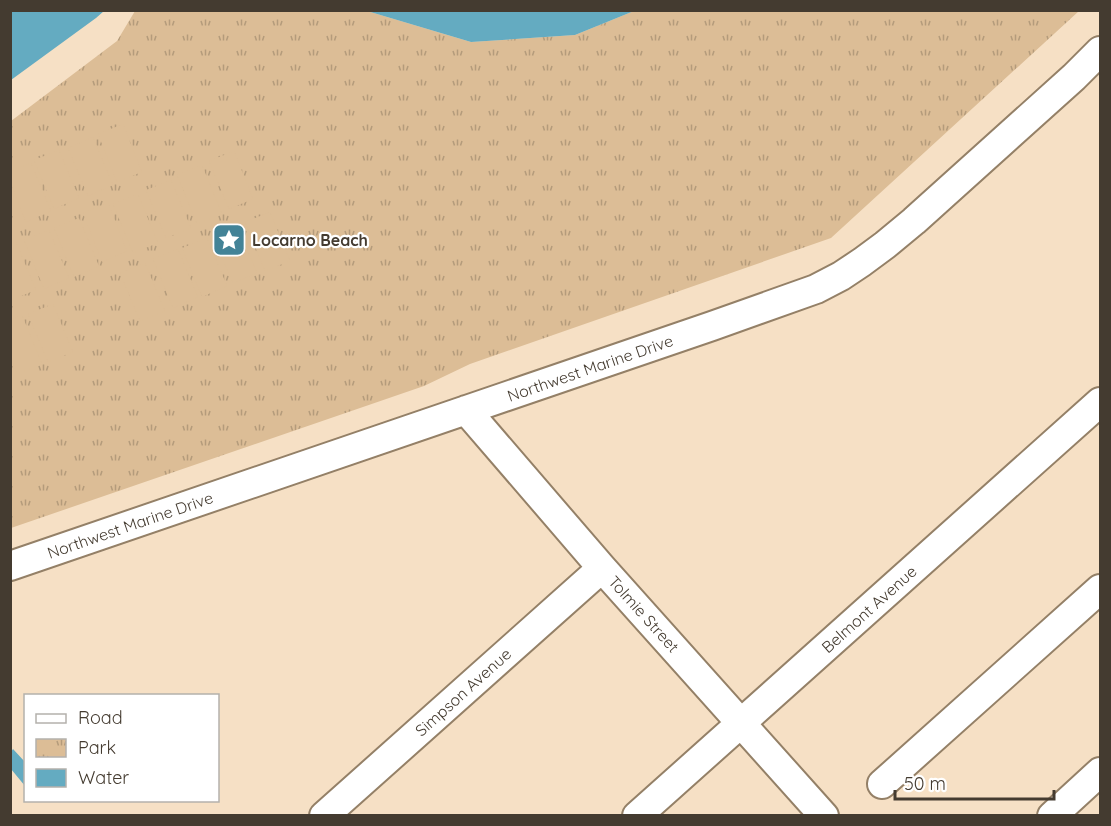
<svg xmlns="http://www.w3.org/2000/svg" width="1111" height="826" font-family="Quicksand,sans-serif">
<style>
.park{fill:url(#park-tufts)}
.pitch{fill:#dcbd96}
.water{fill:#64abc1}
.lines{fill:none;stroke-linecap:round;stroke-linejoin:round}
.minor-casing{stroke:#948067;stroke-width:32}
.minor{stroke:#fff;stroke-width:28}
.labels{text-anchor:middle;stroke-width:4.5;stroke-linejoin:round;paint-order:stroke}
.poi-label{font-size:16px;font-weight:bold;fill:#443b30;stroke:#fff;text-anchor:start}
.street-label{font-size:16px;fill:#443b30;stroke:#fff}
</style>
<defs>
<pattern id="park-tufts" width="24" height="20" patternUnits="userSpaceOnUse" patternTransform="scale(1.5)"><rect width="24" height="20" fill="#dcbd96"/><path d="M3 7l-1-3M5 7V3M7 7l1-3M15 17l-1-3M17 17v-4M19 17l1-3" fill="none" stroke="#b49b7b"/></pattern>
</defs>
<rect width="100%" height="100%" fill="#f6e0c5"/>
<!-- park -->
<path class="park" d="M 135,11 L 367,11 L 471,42 L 575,35 L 634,11 L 1079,11 L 831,238 L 470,364 L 424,386 L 11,528 L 11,121 L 117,41 Z"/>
<!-- pitch -->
<path class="pitch" d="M 123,124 L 142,172 L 117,182 L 98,134 Z
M 93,137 L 113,185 L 88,196 L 68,148 Z
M 59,150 L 79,198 L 54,209 L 34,160 Z
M 234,151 L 253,199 L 229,209 L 209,161 Z
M 31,163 L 51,211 L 26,222 L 11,184 L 11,171 Z
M 202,165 L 222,214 L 197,224 L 177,175 Z
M 171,180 L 191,228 L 166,238 L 146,190 Z
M 138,194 L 158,243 L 133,253 L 113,204 Z
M 108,203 L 127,251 L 102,262 L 83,213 Z
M 270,212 L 290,261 L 265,271 L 245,222 Z
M 79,218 L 99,266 L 74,277 L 54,228 Z
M 237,224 L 257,273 L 233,283 L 212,235 Z
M 49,230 L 69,278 L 44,289 L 24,240 Z
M 207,238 L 227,286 L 202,297 L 182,248 Z
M 16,242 L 36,290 L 11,300 L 11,244 Z
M 178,249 L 198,297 L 173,308 L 153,259 Z
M 145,263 L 165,311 L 140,321 L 120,273 Z
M 53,304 L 73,352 L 48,362 L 28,314 Z
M 22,315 L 42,364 L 17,374 L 11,358 L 11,320 Z"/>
<!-- water -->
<path class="water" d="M 11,10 L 104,10 L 104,11 L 96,18 L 11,80 Z
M 367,11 L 634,10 L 634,11 L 575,35 L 471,42 Z
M 13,749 L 25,762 L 25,786 L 11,769 L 11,752 Z"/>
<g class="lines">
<!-- minor casing -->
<g class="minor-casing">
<path id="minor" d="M 466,410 L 602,568 L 824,816
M 10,566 L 712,326 L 816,289 L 841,276 L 862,262 L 885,245 L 914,221 L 1074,77 L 1100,51
M 882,784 L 1100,589
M 324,816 L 602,568
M 637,816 L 1100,402
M 1052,816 L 1100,772"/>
</g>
<!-- minor -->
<use href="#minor" class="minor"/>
</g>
<!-- icons -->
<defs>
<g id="sight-square" transform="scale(1.725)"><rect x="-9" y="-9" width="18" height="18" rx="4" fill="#438397" stroke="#fff"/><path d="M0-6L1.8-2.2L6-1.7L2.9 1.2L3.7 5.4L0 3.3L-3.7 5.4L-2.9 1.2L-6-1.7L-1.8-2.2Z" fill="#fff"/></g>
</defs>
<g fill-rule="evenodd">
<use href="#sight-square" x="229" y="240"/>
</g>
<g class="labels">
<!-- poi labels -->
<g class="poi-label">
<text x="252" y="246">Locarno Beach</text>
</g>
<!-- street labels -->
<g class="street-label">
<text transform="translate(590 368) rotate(-19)" y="6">Northwest Marine Drive</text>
<text transform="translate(130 525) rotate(-19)" y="6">Northwest Marine Drive</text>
<text transform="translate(869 609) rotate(-42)" y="6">Belmont Avenue</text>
<text transform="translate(644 614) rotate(48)" y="6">Tolmie Street</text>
<text transform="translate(463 692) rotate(-42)" y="6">Simpson Avenue</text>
</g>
</g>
<!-- border -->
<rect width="1111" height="826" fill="none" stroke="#443b30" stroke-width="24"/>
<!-- legend -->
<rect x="24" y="694" width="195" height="108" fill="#ffffff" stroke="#b4b1ac" stroke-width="1.5"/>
<rect x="36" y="714" width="30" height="9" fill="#ffffff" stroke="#b4b1ac" stroke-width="1.5"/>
<text x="78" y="724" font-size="18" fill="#443b30">Road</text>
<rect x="36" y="739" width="30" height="18" fill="url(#park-tufts)" stroke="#b4b1ac" stroke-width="1.5"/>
<text x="78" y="754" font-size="18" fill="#443b30">Park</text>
<rect x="36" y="769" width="30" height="18" fill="#64abc1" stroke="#b4b1ac" stroke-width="1.5"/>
<text x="78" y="784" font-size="18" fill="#443b30">Water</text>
<!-- scale -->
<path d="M895 790v9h159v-9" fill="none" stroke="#443b30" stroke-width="3"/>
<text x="904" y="790" font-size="18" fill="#443b30" stroke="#ffffff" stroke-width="4.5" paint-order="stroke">50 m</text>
</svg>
